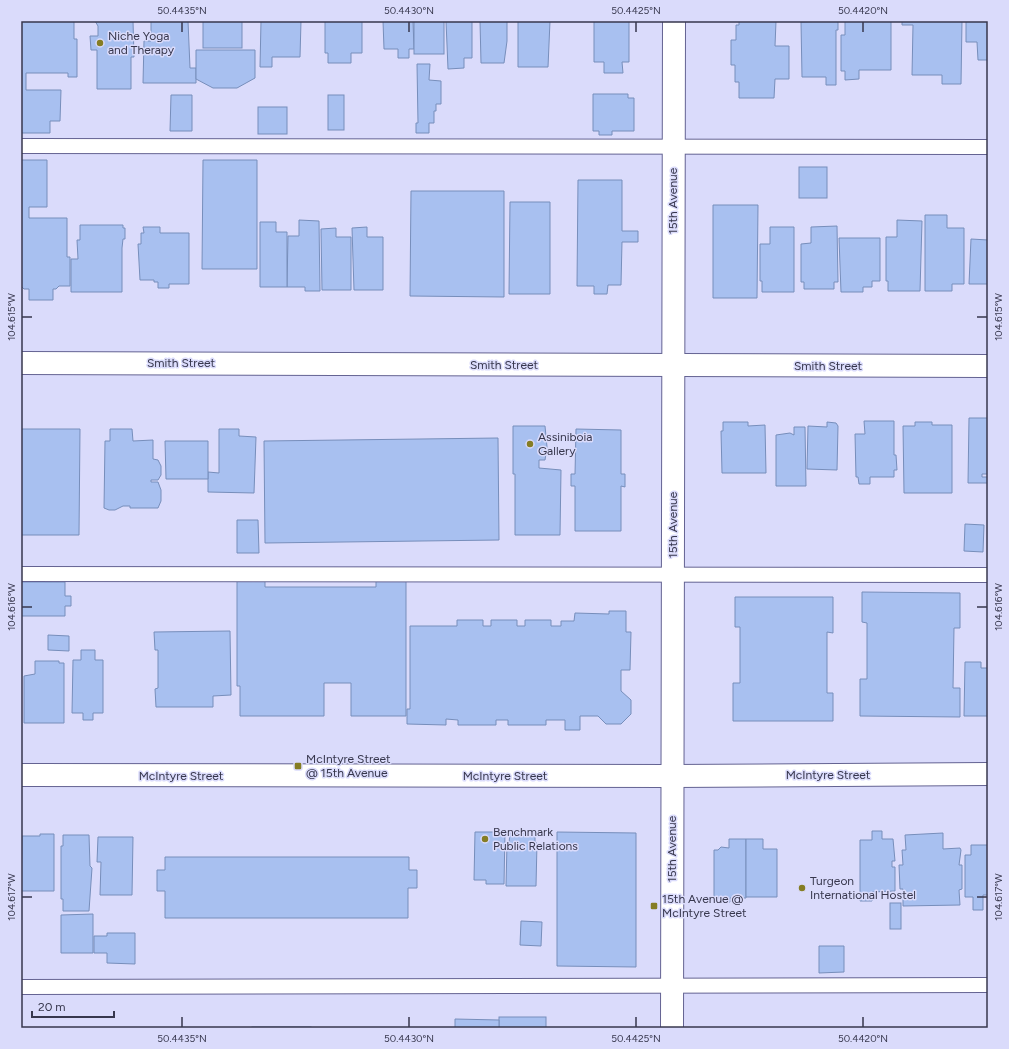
<svg xmlns="http://www.w3.org/2000/svg" width="1009" height="1049" viewBox="0 0 1009 1049" font-family="Figtree,sans-serif">
<style>
.building{fill:#a8c0f0;stroke:#778ebb}
.lines{fill:none;stroke-linecap:round;stroke-linejoin:round}
.lane-casing{stroke:#646392;stroke-width:16}
.street-casing{stroke:#646392;stroke-width:24}
.lane{stroke:#fff;stroke-width:14}
.street{stroke:#fff;stroke-width:22}
.ticks{fill:none;stroke:#37374d;stroke-width:1.5}
.poi-dot{fill:#857d24;stroke:#dadbfb;stroke-width:1.5}
.labels{text-anchor:middle;dominant-baseline:central;stroke-width:3;stroke-linejoin:round;paint-order:stroke}
.poi-label{font-size:12px;fill:#37374d;stroke:#dadbfb;text-anchor:start}
.street-label{font-size:12px;fill:#37374d;stroke:#dadbfb}
.neatline{fill:none;stroke:#37374d;stroke-width:1.5}
.ticks-label{font-size:10px;text-anchor:middle;fill:#37374d}
</style>
<rect width="100%" height="100%" fill="#dadbfb"/>
<g class="building">
<path d="M21,21H74V39H77V77H68V73H26V90H61L60,121H50V133H21Z"/>
<path d="M95,21H133L134,57H131V89H97V50H91L90,36H98V26Z"/>
<path d="M151,21H188L190,68H196V83H143L144,41H151Z"/>
<rect x="203" y="21" width="39" height="27"/>
<path d="M261,21H301L300,57H272V67H260Z"/>
<path d="M325,21H362V53H351V63H328V53H325Z"/>
<path d="M383,21H413L414,49H409V58H398V49H384Z"/>
<rect x="414" y="21" width="30" height="33"/>
<path d="M446,21H472V58H464V68L448,69Z"/>
<path d="M480,21H507V41L504,63H481Z"/>
<path d="M518,21H550L548,67H518Z"/>
<path d="M594,21H629V62H622L623,73H604V62H594Z"/>
<path d="M739,21H776L775,46H789V79H775L774,98H739V82H735V65H731V40H736V25H739Z"/>
<path d="M823,21H838V30H836V85H826V77H802L801,22Z"/>
<path d="M845,21H891V70H859V79L845,80V71H841V35H845Z"/>
<path d="M902,21H962L961,84H942V75H912L913,25H902Z"/>
<path d="M966,21H988V60H978L977,42H966Z"/>
<path d="M196,50H255V78L237,88H213L196,79Z"/>
<path d="M417,64H430L429,80L441,81V104H436V111H434V123H429V133H416V123H418Z"/>
<path d="M593,94H628V98H634V131H612V135H599V131H593Z"/>
<path d="M171,95H192V131H170Z"/>
<rect x="328" y="95" width="16" height="35"/>
<rect x="258" y="107" width="29" height="27"/>
<path d="M21,160H47V207H29V218H67V257H70V286H59L56,289H53V300H29V289H24L21,286Z"/>
<path d="M203,160H257V269H202Z"/>
<rect x="799" y="167" width="28" height="31"/>
<path d="M578,180H622V231H638V242H622L621,285H608L607,294H594V286H577Z"/>
<path d="M411,191H504V297L410,296Z"/>
<path d="M510,202H550V294H509Z"/>
<path d="M713,205H758L757,298H713Z"/>
<path d="M925,215H947V228H964V284H952V291H925Z"/>
<path d="M299,220L319,221L320,291H305V287H287L288,236H299Z"/>
<path d="M897,220L922,221L920,291H888V281H886V237H897Z"/>
<path d="M260,222H276V232H287V287H260Z"/>
<path d="M80,225H123V228H125V239H123L122,248V292H71V259H78L77,240H80Z"/>
<path d="M837,226L838,282H834V289H804V282H801V244L811,243V227Z"/>
<path d="M143,227H160V233H189V284H169V288H158V282H154V280H140L138,244H141V233H144Z"/>
<path d="M367,227V237H383V290H354L352,228Z"/>
<path d="M770,227H794V292H762V281H760V244H770Z"/>
<path d="M336,228V237H351V290H322L321,229Z"/>
<path d="M839,238H880V281H872V287H863V292H841Z"/>
<path d="M971,239L988,240V284H969Z"/>
<path d="M969,418H988V474H982V477H988V483H968Z"/>
<path d="M864,421H894V455H896L897,470H894V477H870V484H859L858,477H856L855,434H865Z"/>
<path d="M723,422H748V426L765,425L766,473H722L721,431H723Z"/>
<path d="M827,422L836,423L838,426L837,470L807,469L808,426L827,427Z"/>
<path d="M915,422H932V425H952V493H904L903,426H915Z"/>
<path d="M513,426H545L547,447L545,460H539V468L561,470L560,535H515V474H513Z"/>
<path d="M794,427H805L806,486H776V435L790,433L794,435Z"/>
<path d="M21,429H80L79,535H21Z"/>
<path d="M110,429H132L133,441L153,440V459L158,460L161,466V475L158,480H151V482H158L161,490V501L158,508H130V506H123L115,510H109L104,508L105,441H110Z"/>
<path d="M219,429H239V436L256,437L254,493L208,492V472L219,473Z"/>
<path d="M576,429L621,430V474H625V487L621,486V531H575V486H571V474H575Z"/>
<path d="M498,438L499,540L265,543L264,441Z"/>
<path d="M165,441H208V479H166Z"/>
<path d="M237,520H258L259,553H237Z"/>
<path d="M965,524L984,525L983,552L964,551Z"/>
<path d="M237,579H265V587H376V579H406V716H351V683H324V716H240V686H237Z"/>
<path d="M21,582H65V596H71V606H65V616H21Z"/>
<path d="M862,592L960,593V628H954L953,688H960V717L860,716V679H867V623L862,622Z"/>
<path d="M735,597H833V633L827,632V693H833V721H733V683H740V627H735Z"/>
<path d="M609,611H626V632H631L630,670H621V691L631,700V714L621,724H606L598,716H580V730H565V720H546V725H508V720H496V725H458V720L446,719V725L407,724V709H410V626H457V620H483V626H491V620H517V626H525V620H551V626H561V621H574L575,613L609,614Z"/>
<path d="M230,631L231,695L213,696V707H156L155,689L158,688V650H155L154,632Z"/>
<path d="M48,635L69,636V651L48,650Z"/>
<path d="M81,650H95V660H103V713H93V720H83V713H72L73,660H81Z"/>
<path d="M35,661H59V663H64V723H24V676L35,674Z"/>
<path d="M965,662H981V668H988V716H964Z"/>
<path d="M872,831H882V839H893L895,861H892V867H895V891L872,892V901H860V840H872Z"/>
<path d="M475,832H505L504,884H486V880H474Z"/>
<path d="M557,832L636,833V967L557,966Z"/>
<path d="M510,833L535,834V843H537L536,886H506L507,843H509Z"/>
<path d="M943,833V849L960,848L961,850L959,865H962V889L959,890L960,905L903,906V889H900L899,865H903L902,850H906L905,835Z"/>
<path d="M40,834H54V891H21L22,836H40Z"/>
<path d="M63,835H89L90,866L92,868L89,911H63V899H61V846H63Z"/>
<path d="M98,837H133L132,895H100L101,862H97Z"/>
<path d="M729,839H746V898H730V902H720V898H714V850H718L721,847L729,848Z"/>
<path d="M746,839H763V849H777V897H746Z"/>
<path d="M971,845H988V895H983V910H973V897H965V855H971Z"/>
<path d="M165,857H409V870H417V888H408V918H165V891H157V870H165Z"/>
<rect x="890" y="903" width="11" height="26"/>
<path d="M93,914V953H61V915Z"/>
<path d="M521,921L542,922L541,946L520,945Z"/>
<path d="M107,933H135V964L107,963V953H94V936H107Z"/>
<path d="M819,946H844V972L819,973Z"/>
<rect x="499" y="1017" width="47" height="11"/>
<path d="M455,1019L499,1020V1028H455Z"/>
<rect x="252" y="1027" width="59" height="1"/>
</g>
<g class="lines">
<g class="lane-casing">
<g id="lane">
<path d="M21,146L988,147"/>
<path d="M21,574L988,575"/>
<path d="M21,987L988,985"/>
</g>
</g>
<g class="street-casing">
<g id="street">
<path d="M21,363L988,366"/>
<path d="M21,775L672,776L988,774"/>
<path d="M672,1028L674,21"/>
</g>
</g>
<use href="#lane" class="lane"/>
<use href="#street" class="street"/>
</g>
<path class="ticks" d="M182,22V32M409,22V32M636,22V32M863,22V32M22,317H32M977,317H987M22,607H32M977,607H987M22,897H32M977,897H987M182,1017V1027M409,1017V1027M636,1017V1027M863,1017V1027"/>
<g class="poi-dot">
<circle cx="100" cy="43" r="4"/>
<circle cx="530" cy="444" r="4"/>
<rect x="294" y="762" width="8" height="8" rx="2"/>
<circle cx="485" cy="839" r="4"/>
<circle cx="802" cy="888" r="4"/>
<rect x="650" y="902" width="8" height="8" rx="2"/>
</g>
<g class="labels">
<g class="poi-label">
<text x="108" y="36">Niche Yoga<tspan x="108" dy="14">and Therapy</tspan></text>
<text x="538" y="437">Assiniboia<tspan x="538" dy="14">Gallery</tspan></text>
<text x="306" y="759">McIntyre Street<tspan x="306" dy="14">@ 15th Avenue</tspan></text>
<text x="493" y="832">Benchmark<tspan x="493" dy="14">Public Relations</tspan></text>
<text x="810" y="881">Turgeon<tspan x="810" dy="14">International Hostel</tspan></text>
<text x="662" y="899">15th Avenue @<tspan x="662" dy="14">McIntyre Street</tspan></text>
</g>
<g class="street-label">
<text transform="translate(673 201) rotate(-90)">15th Avenue</text>
<text x="181" y="363">Smith Street</text>
<text x="504" y="365">Smith Street</text>
<text x="828" y="366">Smith Street</text>
<text transform="translate(673 525) rotate(-90)">15th Avenue</text>
<text x="828" y="775">McIntyre Street</text>
<text x="181" y="776">McIntyre Street</text>
<text x="505" y="776">McIntyre Street</text>
<text transform="translate(672 849) rotate(-90)">15th Avenue</text>
</g>
</g>
<rect width="1009" height="1049" fill="none" stroke="#dadbfb" stroke-width="44"/>
<path d="M32 1011v6h82v-6" fill="none" stroke="#37374d" stroke-width="2"/>
<text x="38" y="1011" font-size="12" fill="#37374d" stroke="#dadbfb" stroke-width="3" paint-order="stroke">20 m</text>
<rect x="22" y="22" width="965" height="1005" class="neatline"/>
<g class="ticks-label">
<text x="182" y="14">50.4435°N</text>
<text x="409" y="14">50.4430°N</text>
<text x="636" y="14">50.4425°N</text>
<text x="863" y="14">50.4420°N</text>
<text transform="translate(998 317) rotate(-90)" y="4">104.615°W</text>
<text transform="translate(11 317) rotate(-90)" y="4">104.615°W</text>
<text transform="translate(998 607) rotate(-90)" y="4">104.616°W</text>
<text transform="translate(11 607) rotate(-90)" y="4">104.616°W</text>
<text transform="translate(998 897) rotate(-90)" y="4">104.617°W</text>
<text transform="translate(11 897) rotate(-90)" y="4">104.617°W</text>
<text x="182" y="1042">50.4435°N</text>
<text x="409" y="1042">50.4430°N</text>
<text x="636" y="1042">50.4425°N</text>
<text x="863" y="1042">50.4420°N</text>
</g>
</svg>
